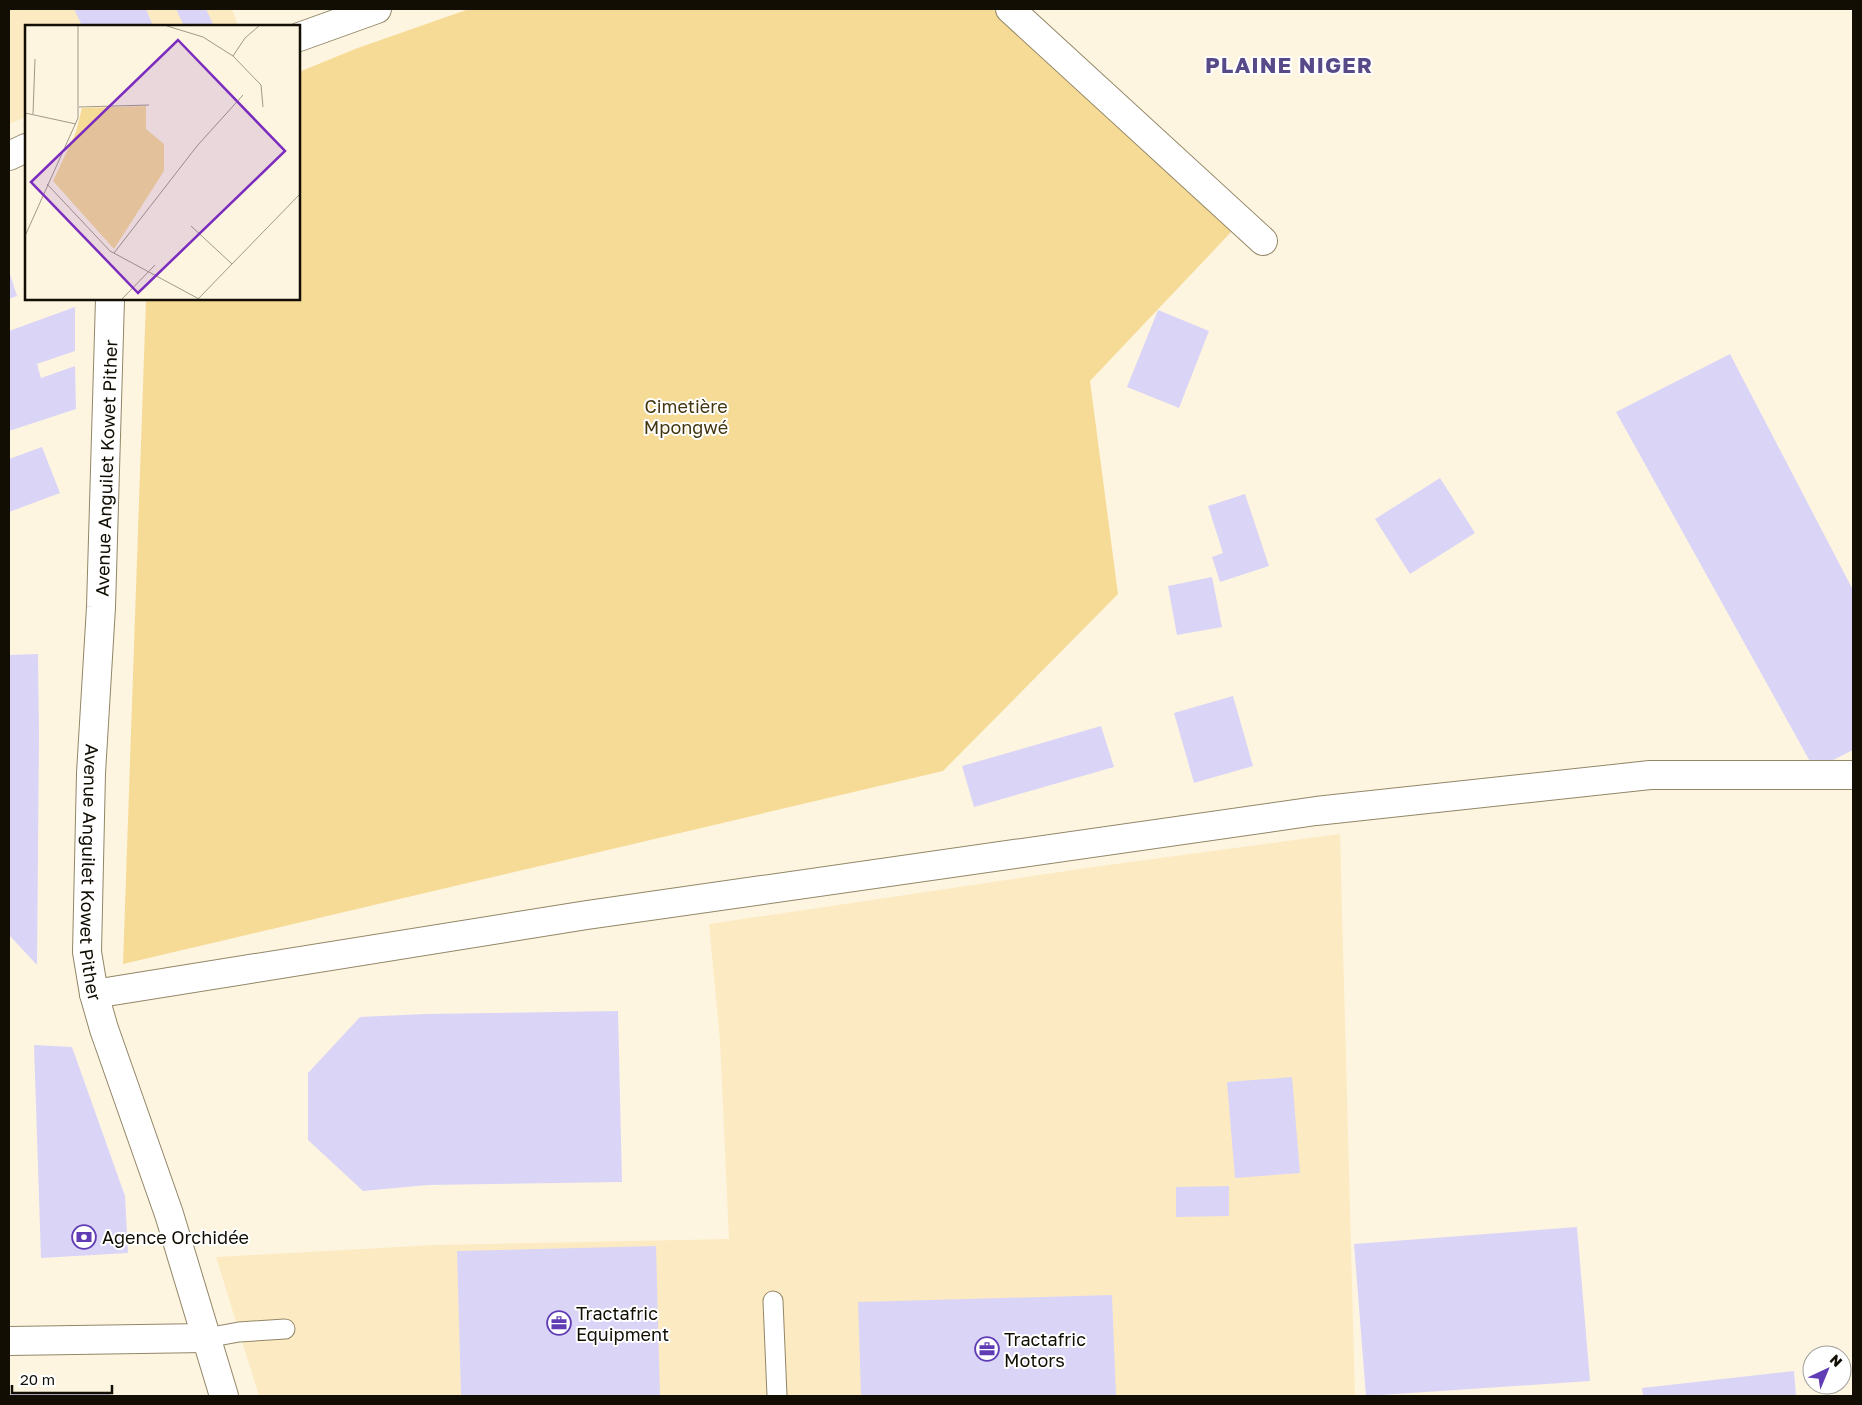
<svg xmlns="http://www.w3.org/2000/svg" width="1862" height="1405" viewBox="0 0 1862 1405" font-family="'Golos Text',sans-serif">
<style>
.built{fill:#fcebc2}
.green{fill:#f6db96}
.building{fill:#dad5f7}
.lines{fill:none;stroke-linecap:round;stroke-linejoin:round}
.lane-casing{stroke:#938667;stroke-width:21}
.street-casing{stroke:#938667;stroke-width:30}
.secondary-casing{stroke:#938667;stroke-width:30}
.lane{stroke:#fff;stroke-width:19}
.street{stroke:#fff;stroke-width:28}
.secondary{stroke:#fff;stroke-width:28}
.labels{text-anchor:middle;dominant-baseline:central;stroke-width:4;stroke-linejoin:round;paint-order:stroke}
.park-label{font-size:18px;fill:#44360f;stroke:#fff}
.street-label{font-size:18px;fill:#120e04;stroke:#fff}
.poi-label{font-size:18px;fill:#120e04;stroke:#fff;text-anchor:start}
.district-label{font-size:22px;font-weight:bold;letter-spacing:1px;fill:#584a89;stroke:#fff}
.inset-road{fill:none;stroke:#a09989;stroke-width:1}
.view{fill:#7b2cbf;fill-opacity:0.15;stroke:#7b2cbf;stroke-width:2.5}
.inset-edge{fill:none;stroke:#120e04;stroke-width:2.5}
</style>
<rect width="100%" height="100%" fill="#fef5e1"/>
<g class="built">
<path d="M9,9H232L238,26H26V117L9,124Z"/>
<path d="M1340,834L1355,1396H259L216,1257L434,1245L729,1239L720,1041L709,924L1093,867Z"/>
</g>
<path class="green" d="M469,9H996L1234,229L1090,381L1118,594L943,771L123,964L146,299H299V72L355,49Z"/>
<g class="building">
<path d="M74,9H146L153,26H82Z"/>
<path d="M176,9H206L214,26H184Z"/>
<path d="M9,271L17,296L9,299Z"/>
<path d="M75,307V351L37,364L41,378L75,366L76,409L9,431V331Z"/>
<path d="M1158,310L1209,331L1179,408L1127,387Z"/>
<path d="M1730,354L1853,590V750L1829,762L1812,765L1616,412Z"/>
<path d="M42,447L60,493L9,512V459Z"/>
<path d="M1440,478L1475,533L1410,574L1375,519Z"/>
<path d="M1245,494L1269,566L1220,582L1212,557L1223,553L1208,506Z"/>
<path d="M1212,577L1222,627L1177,635L1168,586Z"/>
<path d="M38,654L39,735L37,965L9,935V655Z"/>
<path d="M1233,696L1253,766L1194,783L1174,713Z"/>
<path d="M1101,726L1114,767L974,807L962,766Z"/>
<path d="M618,1011L622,1182L428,1185L363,1191L308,1140V1073L360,1017L424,1014Z"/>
<path d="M34,1045L72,1047L125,1196L128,1253L41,1258Z"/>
<path d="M1292,1077L1300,1173L1235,1178L1227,1082Z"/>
<path d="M1229,1186V1216L1176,1217V1187Z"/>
<path d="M1577,1227L1590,1381L1366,1396L1354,1244Z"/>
<path d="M656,1246L660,1396H461L457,1251Z"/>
<path d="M1112,1295L1116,1396H861L858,1302Z"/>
<path d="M1794,1371L1796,1396H1643L1642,1388Z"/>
<rect x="9" y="1394" width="101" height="2"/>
</g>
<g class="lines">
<g class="lane-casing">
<g id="lane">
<path d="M773,1301L777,1396"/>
<path d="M206,1338L239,1332L285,1329"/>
</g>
</g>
<g class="street-casing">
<g id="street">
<path d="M1010,9L1263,241"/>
<path d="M94,994L587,915L1316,811L1650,775H1853"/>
</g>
</g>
<g class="secondary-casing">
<g id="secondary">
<path d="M299,37L377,9"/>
<path d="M9,156L26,148"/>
<path id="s1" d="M110,299L101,607L91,773L87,952L94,994L104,1029L169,1214L224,1396"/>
<path d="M9,1341L206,1338"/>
</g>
</g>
<use href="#lane" class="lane"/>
<use href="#street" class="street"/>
<use href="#secondary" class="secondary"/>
</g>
<defs>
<g id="bank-ring" transform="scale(1.25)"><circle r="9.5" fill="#fff" stroke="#613db5" stroke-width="1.5"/><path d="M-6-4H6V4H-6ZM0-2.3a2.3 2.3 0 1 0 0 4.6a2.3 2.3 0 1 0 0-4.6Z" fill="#613db5"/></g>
<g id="office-ring" transform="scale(1.25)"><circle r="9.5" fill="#fff" stroke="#613db5" stroke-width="1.5"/><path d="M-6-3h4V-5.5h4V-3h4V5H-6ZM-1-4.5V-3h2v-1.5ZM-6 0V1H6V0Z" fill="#613db5"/></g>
</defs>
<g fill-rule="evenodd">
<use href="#bank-ring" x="84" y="1237"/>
<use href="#office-ring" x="559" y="1323"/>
<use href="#office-ring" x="987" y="1349"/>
</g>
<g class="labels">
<g class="park-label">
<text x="686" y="406">Cimetière<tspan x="686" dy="21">Mpongwé</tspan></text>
</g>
<g class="street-label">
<text transform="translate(106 468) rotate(-88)">Avenue Anguilet Kowet Pither</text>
<text stroke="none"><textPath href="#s1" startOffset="574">Avenue Anguilet Kowet Pither</textPath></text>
</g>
<g class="poi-label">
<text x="102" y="1237">Agence Orchidée</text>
<text x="576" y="1313">Tractafric<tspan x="576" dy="21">Equipment</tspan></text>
<text x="1004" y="1339">Tractafric<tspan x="1004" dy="21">Motors</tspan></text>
</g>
<g class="district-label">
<text x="1289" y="64">PLAINE NIGER</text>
</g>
</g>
<g transform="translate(25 25)">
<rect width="275" height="275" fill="#fef5e1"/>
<path d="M121,81V104L139,119V146L89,224L28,156L51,107L57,83Z" fill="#f6db96"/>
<path class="inset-road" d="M142,1L178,12L208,31M234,1L220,13L208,31L236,60L238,82M54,82L124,80M0,88L51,99M8,89L10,34M22,159L85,226L174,274M166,201L207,239M0,211L53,93V1M89,228L172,121L218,70M97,274L130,240M173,274L275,169"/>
<path class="view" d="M153,15L260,126L113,268L6,157Z"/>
<rect width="275" height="275" class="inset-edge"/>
</g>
<rect width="1862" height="1405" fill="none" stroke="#120e04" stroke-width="20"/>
<g transform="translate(1827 1370) rotate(44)"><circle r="24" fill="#ffffff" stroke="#a09f9b"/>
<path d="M0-4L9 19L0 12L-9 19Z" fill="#613db5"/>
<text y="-8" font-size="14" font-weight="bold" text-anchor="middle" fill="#120e04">N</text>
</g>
<path d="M12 1385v8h100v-8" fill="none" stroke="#120e04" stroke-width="2.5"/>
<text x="20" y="1385" font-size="15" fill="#120e04" stroke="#ffffff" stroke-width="4" paint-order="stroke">20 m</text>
</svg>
